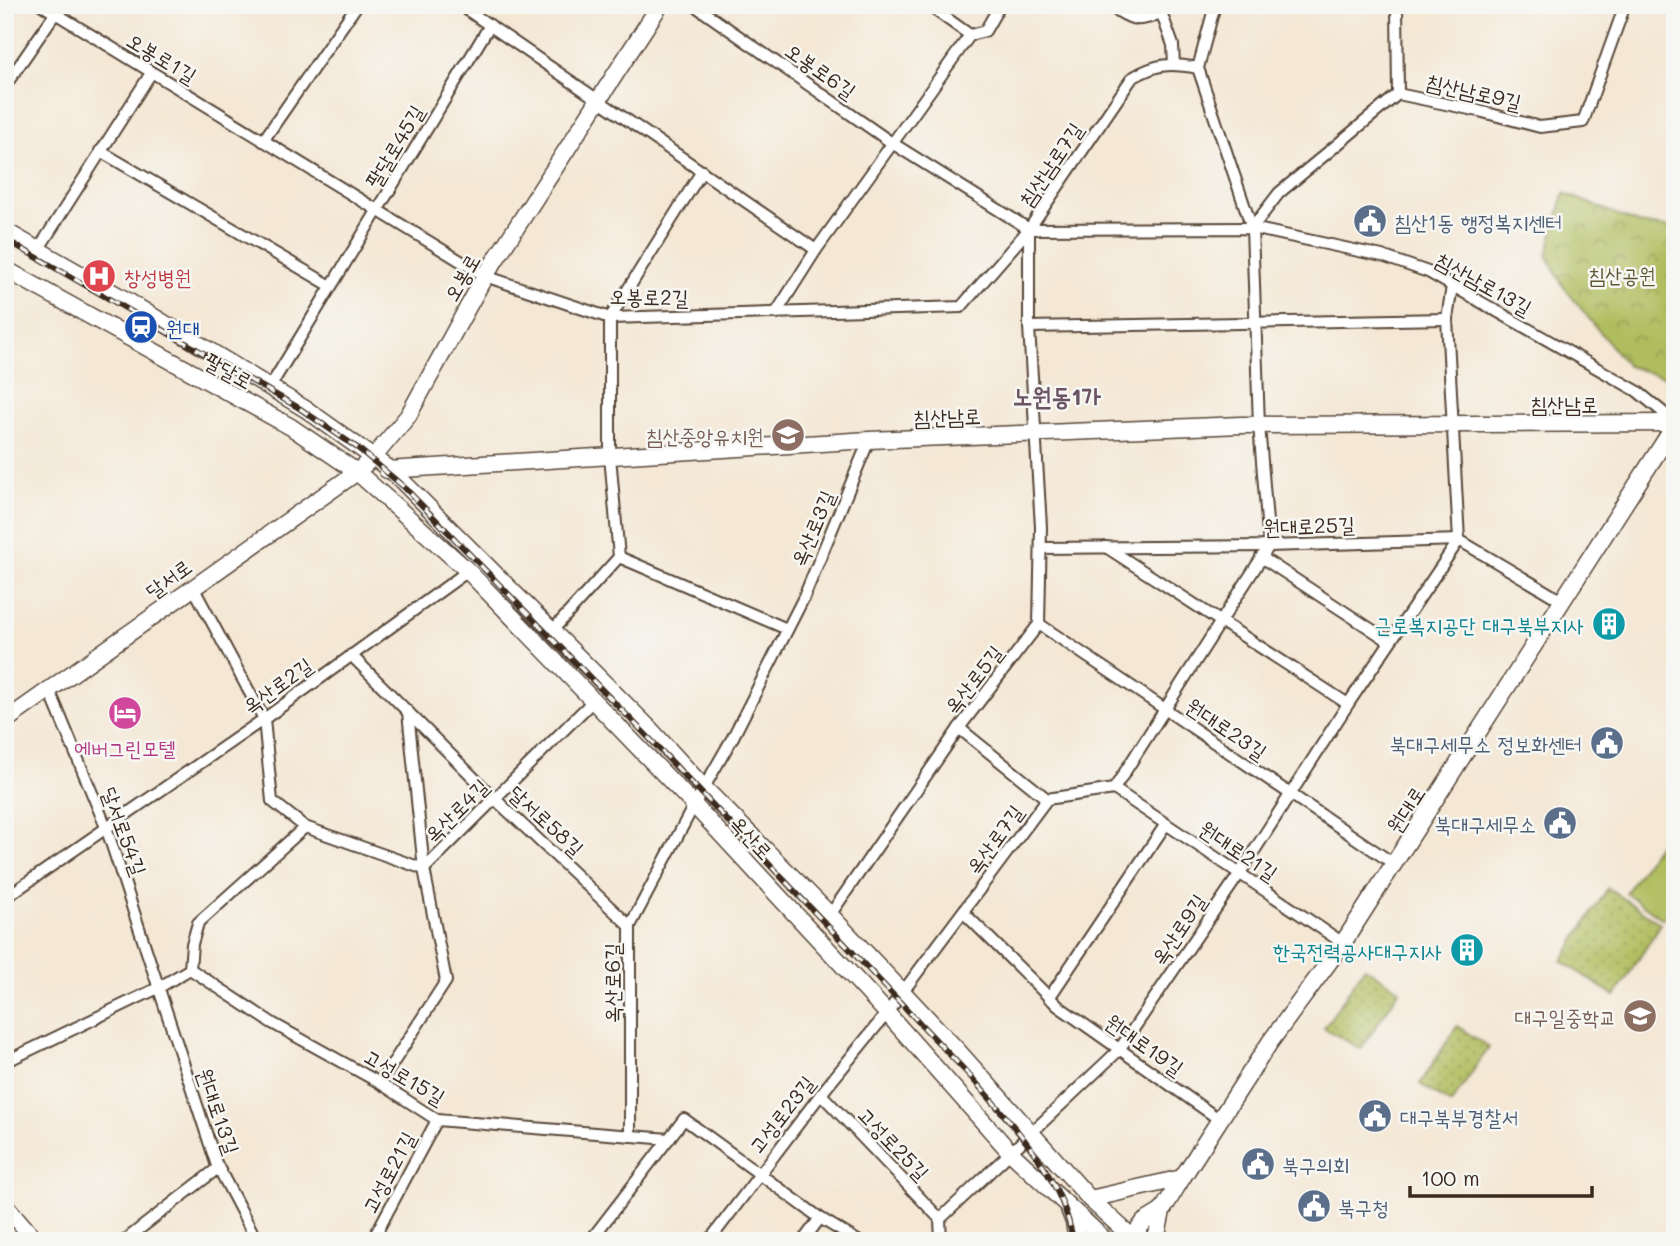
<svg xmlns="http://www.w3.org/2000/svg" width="1680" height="1246" viewBox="0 0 1680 1246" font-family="Mali,'Poor Story',sans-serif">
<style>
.park{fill:url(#park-crowns);stroke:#76743e;stroke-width:2}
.garden{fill:url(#garden-dots);stroke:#76743e;stroke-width:2}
.pitch{fill:#b0bd5f;stroke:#76743e;stroke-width:2}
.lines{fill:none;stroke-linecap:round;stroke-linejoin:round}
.street-casing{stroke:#574639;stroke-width:14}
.secondary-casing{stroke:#574639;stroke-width:19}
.street{stroke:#fff;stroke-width:10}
.secondary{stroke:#fff;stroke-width:16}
.rail-casing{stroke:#3b2a1e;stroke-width:6}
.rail{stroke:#f6f6f2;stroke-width:3.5;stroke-dasharray:10;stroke-linecap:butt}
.labels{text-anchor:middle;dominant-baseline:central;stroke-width:5;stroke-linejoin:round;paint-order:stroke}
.street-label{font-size:21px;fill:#3b2a1e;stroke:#f6f6f2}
.service-label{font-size:21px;fill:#4e5e75;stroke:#f6f6f2;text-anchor:start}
.park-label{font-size:21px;fill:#5e5632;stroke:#f6f6f2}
.health-label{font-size:21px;fill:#be3a42;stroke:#f6f6f2;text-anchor:start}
.transit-label{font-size:21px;fill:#164399;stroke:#f6f6f2;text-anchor:start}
.education-label{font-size:21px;fill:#785e54;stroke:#f6f6f2;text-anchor:end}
.culture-label{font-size:21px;fill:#0d838f;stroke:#f6f6f2;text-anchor:end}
.hotel-label{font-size:21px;fill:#b23c85;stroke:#f6f6f2}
.quarter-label{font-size:24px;font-weight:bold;fill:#6a5464;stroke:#f6f6f2}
</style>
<defs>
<pattern id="park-crowns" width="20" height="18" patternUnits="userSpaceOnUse" patternTransform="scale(1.75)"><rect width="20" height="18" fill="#b0bd5f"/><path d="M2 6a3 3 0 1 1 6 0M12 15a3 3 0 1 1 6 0" fill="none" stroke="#909a4e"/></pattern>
<pattern id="garden-dots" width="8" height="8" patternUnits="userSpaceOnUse" patternTransform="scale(1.75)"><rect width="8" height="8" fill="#b0bd5f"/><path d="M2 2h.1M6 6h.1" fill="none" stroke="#909a4e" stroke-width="1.8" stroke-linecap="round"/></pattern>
</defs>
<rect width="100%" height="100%" fill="#f6f6f2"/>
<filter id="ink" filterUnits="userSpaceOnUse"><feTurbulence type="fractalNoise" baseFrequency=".0143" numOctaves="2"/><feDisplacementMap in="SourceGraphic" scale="14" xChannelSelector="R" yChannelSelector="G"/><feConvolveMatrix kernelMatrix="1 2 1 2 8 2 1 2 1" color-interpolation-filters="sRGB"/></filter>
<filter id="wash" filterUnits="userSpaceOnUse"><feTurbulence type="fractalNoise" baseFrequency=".00686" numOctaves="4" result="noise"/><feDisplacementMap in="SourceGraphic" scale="28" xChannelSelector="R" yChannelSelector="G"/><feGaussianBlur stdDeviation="1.57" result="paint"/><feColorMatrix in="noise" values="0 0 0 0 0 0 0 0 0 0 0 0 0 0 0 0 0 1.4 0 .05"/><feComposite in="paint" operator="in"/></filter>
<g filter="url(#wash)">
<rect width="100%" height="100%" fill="#f4e7d4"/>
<path class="park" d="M1564,193L1638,223L1675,228V380L1627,366L1563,286L1547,255Z"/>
<g class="garden">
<path d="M1608,888L1661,924L1615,996L1562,961Z"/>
<path d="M1365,967L1400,990L1361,1049L1324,1028Z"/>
<path d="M1457,1026L1489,1047L1451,1104L1420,1084Z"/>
</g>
<path class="pitch" d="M1660,842L1675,852V901L1663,919L1626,893Z"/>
</g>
<g filter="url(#ink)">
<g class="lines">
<g class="street-casing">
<g id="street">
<path d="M42,5L485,276L610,318L961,307L1029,229L1132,78C1157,63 1170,63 1198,68"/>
<path d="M460,5L816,250"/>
<path d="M694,5L892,143L1029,229"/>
<path d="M928,5L970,35"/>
<path d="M1109,5C1129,19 1139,25 1161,12"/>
<path d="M1161,5V12L1173,45L1174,64"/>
<path d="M1215,5L1198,68L1252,228"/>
<path d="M1397,5L1398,94"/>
<path d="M5,86L61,5"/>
<path d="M263,141L357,5"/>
<path d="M100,151L331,286"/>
<path d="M1029,229L1252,228L1382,256L1428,272L1637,391L1675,422"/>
<path d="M38,250L151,73"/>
<path d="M776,313L816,250L970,35L985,31L1000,5"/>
<path d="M1029,327L1447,319"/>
<path d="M270,387L490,25"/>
<path d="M1106,547L1348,704"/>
<path d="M1041,548L1269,546L1459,540L1562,601"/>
<path d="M619,557L610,456V318L702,171"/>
<path d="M619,557L787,629"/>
<path d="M1261,557L1389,641"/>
<path d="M193,587L264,719L272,801L305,827L424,869"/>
<path d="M1039,624L1394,864"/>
<path d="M552,631L619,557"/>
<path d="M351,655L495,799L630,926"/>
<path d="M49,689L106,827L216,1163L257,1241"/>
<path d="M959,728L1047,799"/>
<path d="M1114,789L1343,943"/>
<path d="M424,869L593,701"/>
<path d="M5,898L264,719L468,571"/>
<path d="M963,912L1058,1006L1220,1120"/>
<path d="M830,915L959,728L1039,624L1041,527L1029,327V229"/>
<path d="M190,969L272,1023L380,1083L437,1120L669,1139"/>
<path d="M190,969L192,944L198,923L305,827"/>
<path d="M1049,998L1166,824"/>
<path d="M5,1062L158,988L190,969"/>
<path d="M380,1083L446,981L424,869L408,712"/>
<path d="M821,1094L940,1219L941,1241"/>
<path d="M630,1136V926L694,805L733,737L804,597L869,440"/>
<path d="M940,1219L1119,1050L1240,873L1348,704L1459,540L1447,319L1452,286"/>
<path d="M124,1241L218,1168"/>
<path d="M372,1241L437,1120"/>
<path d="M590,1241L684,1119L820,1218L858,1241"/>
<path d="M709,1241L821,1094L887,1013L1047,799L1114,789L1269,546L1259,425L1252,228L1279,193L1398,94L1479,111L1540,127L1583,122L1625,5"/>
<path d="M803,1241L820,1218"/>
</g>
</g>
<g class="secondary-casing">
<g id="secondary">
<path d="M5,231L131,303L307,410L391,470L648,727L704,788L830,915L958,1051L1090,1199L1136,1241"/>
<path d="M5,269L291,427L357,472L468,571L694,805L887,1013L1010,1152L1106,1241"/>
<path d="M387,470L869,440L1241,425L1675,423"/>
<path d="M5,721L357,472L377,453L408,416L485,276L660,5"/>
<path d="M1090,1199L1182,1178"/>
<path d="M5,1205L36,1241"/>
<path d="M1069,1209L1074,1222L1077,1241"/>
<path d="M1130,1241L1144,1222L1162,1211"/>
<path d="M1153,1241L1157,1235L1162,1211L1182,1178L1270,1042L1343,943L1675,425"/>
</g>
</g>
<use href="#street" class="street"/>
<use href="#secondary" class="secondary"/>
<g class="rail-casing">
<path id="rail" d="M5,239L299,408L359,449L404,487L653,742L971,1077C1013,1125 1063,1176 1073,1241"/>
</g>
<use href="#rail" class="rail"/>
</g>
</g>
<defs>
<g id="civic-disc" transform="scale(1.75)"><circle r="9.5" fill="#5c6f8a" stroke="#f6f6f2"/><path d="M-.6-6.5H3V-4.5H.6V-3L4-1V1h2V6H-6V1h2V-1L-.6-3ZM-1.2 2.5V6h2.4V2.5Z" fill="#fff"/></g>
<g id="hospital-disc" transform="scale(1.75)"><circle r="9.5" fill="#e0444e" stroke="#f6f6f2"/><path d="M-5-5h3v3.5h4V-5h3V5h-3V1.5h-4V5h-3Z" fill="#fff"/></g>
<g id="station-disc" transform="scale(1.75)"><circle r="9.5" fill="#1a4fb4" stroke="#f6f6f2"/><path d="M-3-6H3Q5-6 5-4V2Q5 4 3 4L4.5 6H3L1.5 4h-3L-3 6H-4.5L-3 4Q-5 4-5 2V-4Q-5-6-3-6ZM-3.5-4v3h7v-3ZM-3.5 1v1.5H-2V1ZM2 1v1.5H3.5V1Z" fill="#fff"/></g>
<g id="school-disc" transform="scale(1.75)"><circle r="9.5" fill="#8d6e63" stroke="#f6f6f2"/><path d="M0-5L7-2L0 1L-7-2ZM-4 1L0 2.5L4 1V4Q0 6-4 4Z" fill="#fff"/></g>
<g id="building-disc" transform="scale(1.75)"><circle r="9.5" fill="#0f9aa8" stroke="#f6f6f2"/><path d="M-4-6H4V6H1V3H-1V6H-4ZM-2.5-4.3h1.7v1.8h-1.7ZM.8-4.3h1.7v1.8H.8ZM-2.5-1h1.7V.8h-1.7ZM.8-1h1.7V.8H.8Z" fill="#fff"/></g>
<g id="hotel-disc" transform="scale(1.75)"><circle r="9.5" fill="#d1479c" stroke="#f6f6f2"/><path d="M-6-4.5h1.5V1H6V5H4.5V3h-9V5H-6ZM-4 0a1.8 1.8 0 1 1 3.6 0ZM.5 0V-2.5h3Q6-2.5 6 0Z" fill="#fff"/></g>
</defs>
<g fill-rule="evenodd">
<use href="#civic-disc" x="1370" y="221"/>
<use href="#hospital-disc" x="99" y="276"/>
<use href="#station-disc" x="141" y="327"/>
<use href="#school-disc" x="788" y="435"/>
<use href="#building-disc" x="1609" y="624"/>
<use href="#hotel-disc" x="125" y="713"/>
<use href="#civic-disc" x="1607" y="743"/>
<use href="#civic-disc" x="1560" y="823"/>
<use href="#building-disc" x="1467" y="950"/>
<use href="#school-disc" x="1640" y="1016"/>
<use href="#civic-disc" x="1375" y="1116"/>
<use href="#civic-disc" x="1258" y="1164"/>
<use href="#civic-disc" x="1314" y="1206"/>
</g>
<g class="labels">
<g class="street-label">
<text transform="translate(162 57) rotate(31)">오봉로1길</text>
<text transform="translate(821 70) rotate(35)">오봉로6길</text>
<text transform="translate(1474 91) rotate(13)">침산남로9길</text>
<text transform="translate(394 146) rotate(-59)">팔달로45길</text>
<text transform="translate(1050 164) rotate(-56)">침산남로7길</text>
<text transform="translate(461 277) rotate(-60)">오봉로</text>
<text transform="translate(1484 283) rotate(29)">침산남로13길</text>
<text transform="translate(649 296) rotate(1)">오봉로2길</text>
<text transform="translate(229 370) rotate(29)">팔달로</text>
<text x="1564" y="403">침산남로</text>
<text transform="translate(947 416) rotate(-2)">침산남로</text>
<text transform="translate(1309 525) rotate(-2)">원대로25길</text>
<text transform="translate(812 528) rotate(-67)">옥산로3길</text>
<text transform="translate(168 578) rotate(-36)">달서로</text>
<text transform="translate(973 679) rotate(-52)">옥산로5길</text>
<text transform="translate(277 685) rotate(-36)">옥산로2길</text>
<text transform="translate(1227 728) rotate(34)">원대로23길</text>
<text transform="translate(1405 809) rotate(-57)">원대로</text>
<text transform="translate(456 810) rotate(-45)">옥산로4길</text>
<text transform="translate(547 820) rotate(43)">달서로58길</text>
<text transform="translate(125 831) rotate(70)">달서로54길</text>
<text transform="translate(752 837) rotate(47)">옥산로</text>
<text transform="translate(994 839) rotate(-54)">옥산로7길</text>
<text transform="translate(1239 850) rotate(34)">원대로21길</text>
<text transform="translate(1178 929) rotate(-56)">옥산로9길</text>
<text transform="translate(611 983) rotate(-90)">옥산로6길</text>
<text transform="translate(1145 1044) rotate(35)">원대로19길</text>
<text transform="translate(405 1076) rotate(30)">고성로15길</text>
<text transform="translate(219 1111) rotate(71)">원대로13길</text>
<text transform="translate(781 1114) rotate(-52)">고성로23길</text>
<text transform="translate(894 1143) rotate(46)">고성로25길</text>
<text transform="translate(388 1172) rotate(-62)">고성로21길</text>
</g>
<g class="service-label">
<text x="1394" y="221">침산1동 행정복지센터</text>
<text x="1582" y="743" text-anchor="end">북대구세무소 정보화센터</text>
<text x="1536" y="823" text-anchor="end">북대구세무소</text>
<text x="1400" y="1116">대구북부경찰서</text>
<text x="1282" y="1164">북구의회</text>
<text x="1338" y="1206">북구청</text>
</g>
<g class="park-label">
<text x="1622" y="274">침산공원</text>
</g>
<g class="health-label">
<text x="124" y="276">창성병원</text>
</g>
<g class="transit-label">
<text x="166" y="327">원대</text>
</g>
<g class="education-label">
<text x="764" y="435">침산중앙유치원</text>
<text x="1616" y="1016">대구일중학교</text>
</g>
<g class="culture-label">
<text x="1584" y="624">근로복지공단 대구북부지사</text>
<text x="1442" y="950">한국전력공사대구지사</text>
</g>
<g class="hotel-label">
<text x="125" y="747">에버그린모텔</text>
</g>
<g class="quarter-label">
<text x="1057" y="395">노원동1가</text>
</g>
</g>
<rect width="1680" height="1246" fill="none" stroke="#f6f6f2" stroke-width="28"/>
<path d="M1410 1186v10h182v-10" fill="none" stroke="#3b2a1e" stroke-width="3.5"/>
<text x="1421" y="1186" font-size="21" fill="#3b2a1e" stroke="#f6f6f2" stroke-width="5" paint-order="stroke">100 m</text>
</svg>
